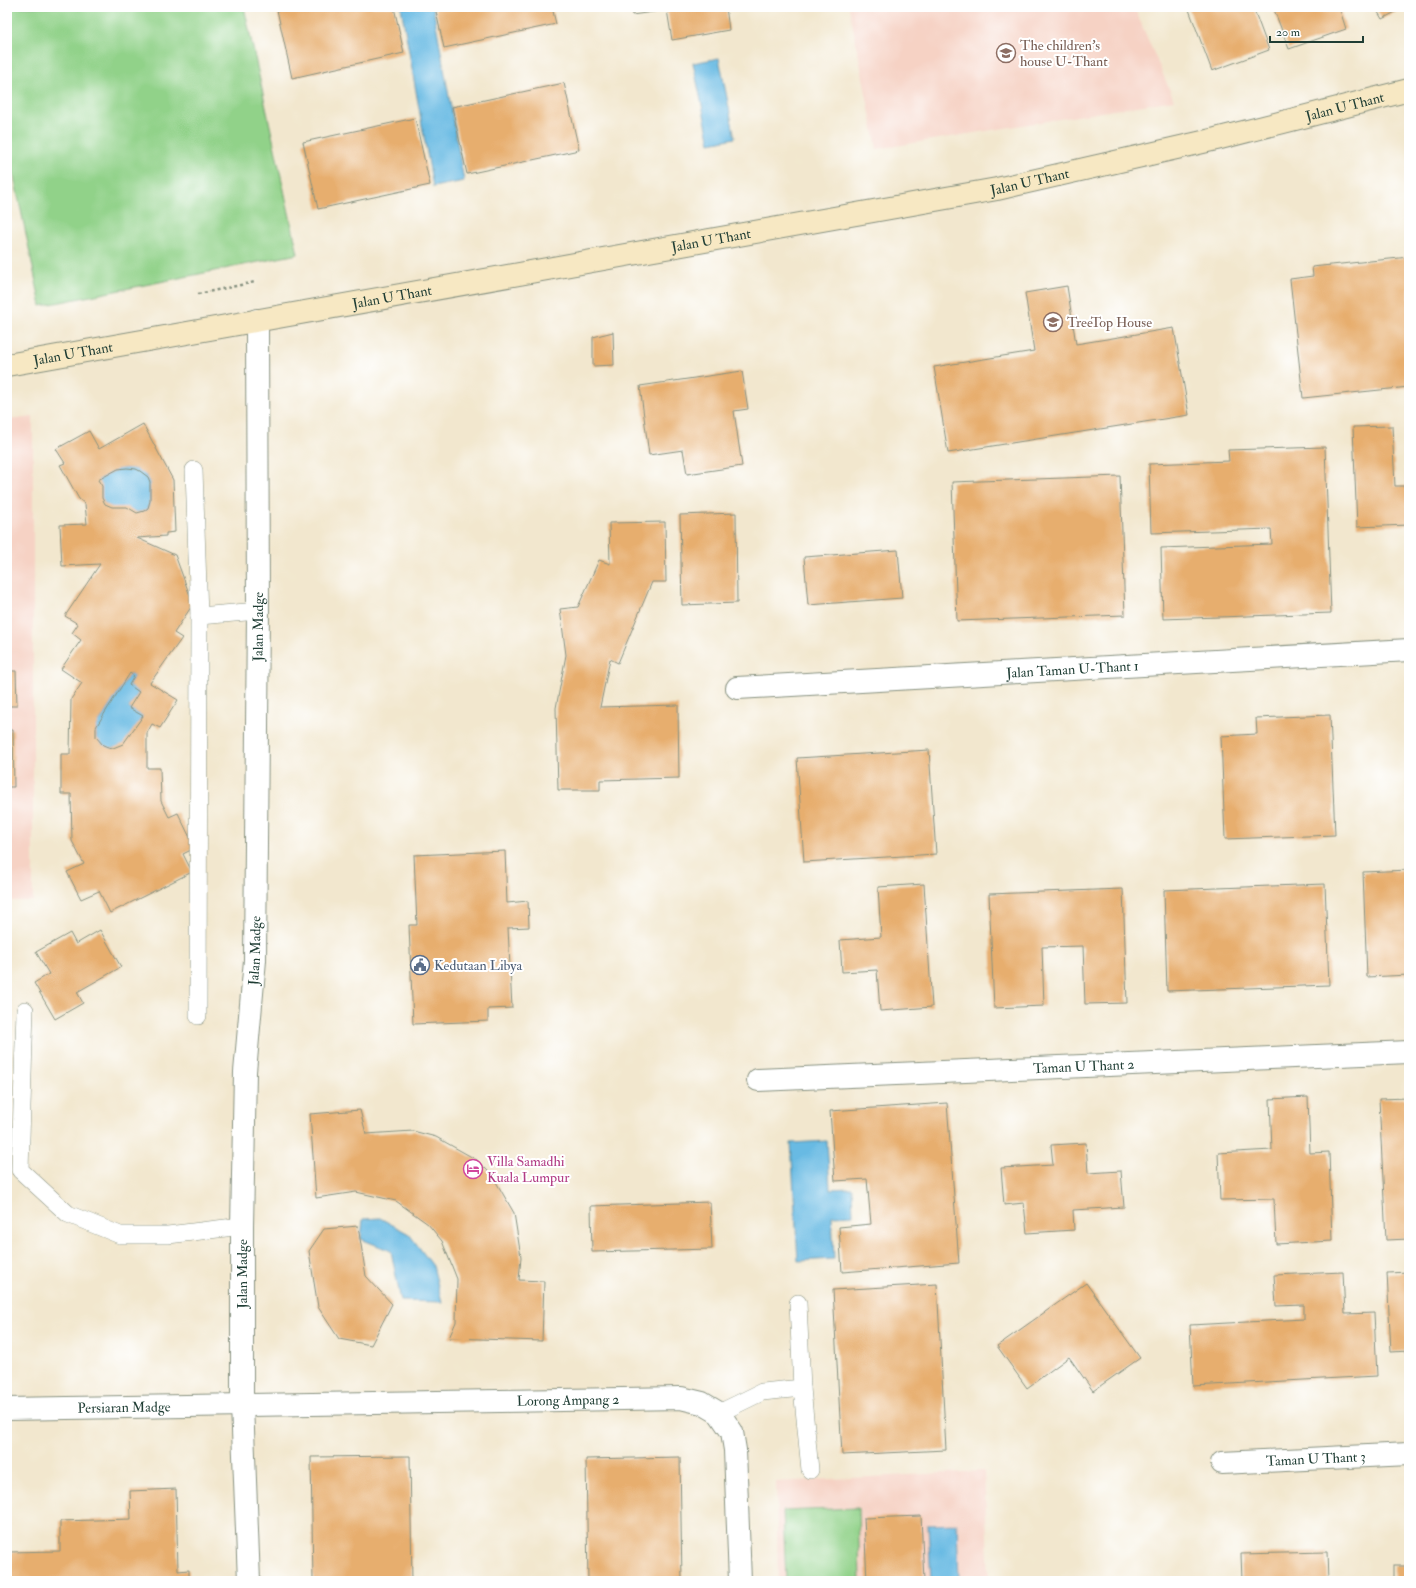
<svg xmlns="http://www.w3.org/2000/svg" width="1416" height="1588" viewBox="0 0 1416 1588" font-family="'IM FELL Double Pica',serif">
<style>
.built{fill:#f6d2c4}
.green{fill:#91d289;stroke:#58885e}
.water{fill:#68bae3;stroke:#447c8c}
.building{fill:#e7ae6e;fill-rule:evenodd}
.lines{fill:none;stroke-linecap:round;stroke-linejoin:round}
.lane-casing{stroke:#889281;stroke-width:18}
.street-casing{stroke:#889281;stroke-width:24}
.secondary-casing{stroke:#889281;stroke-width:24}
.path{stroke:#889281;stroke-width:2.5;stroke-dasharray:3 3;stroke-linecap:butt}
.lane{stroke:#fff;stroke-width:17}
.street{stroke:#fff;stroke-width:22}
.secondary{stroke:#f7e8c3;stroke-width:22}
.labels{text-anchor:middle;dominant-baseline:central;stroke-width:4;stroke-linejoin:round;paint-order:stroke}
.education-label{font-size:14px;fill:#785e54;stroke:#fff;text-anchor:start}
.street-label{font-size:14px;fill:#1f3d34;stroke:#fff}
.service-label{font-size:14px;fill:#4e5e75;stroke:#fff;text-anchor:start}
.hotel-label{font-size:14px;fill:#b23c85;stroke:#fff;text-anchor:start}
</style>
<rect width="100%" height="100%" fill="#fff"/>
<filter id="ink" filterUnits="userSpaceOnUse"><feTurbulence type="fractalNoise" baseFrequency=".025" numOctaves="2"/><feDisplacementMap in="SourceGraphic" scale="8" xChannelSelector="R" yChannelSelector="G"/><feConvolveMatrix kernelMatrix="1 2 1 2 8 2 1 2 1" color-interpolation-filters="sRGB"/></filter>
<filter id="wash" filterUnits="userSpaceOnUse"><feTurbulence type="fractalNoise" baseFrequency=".012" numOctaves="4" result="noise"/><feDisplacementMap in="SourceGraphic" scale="16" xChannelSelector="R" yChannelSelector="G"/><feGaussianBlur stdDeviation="0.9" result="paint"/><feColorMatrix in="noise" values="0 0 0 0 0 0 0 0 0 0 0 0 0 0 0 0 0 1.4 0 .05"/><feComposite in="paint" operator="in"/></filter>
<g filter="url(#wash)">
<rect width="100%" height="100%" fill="#f2e7ce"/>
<g class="built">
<path d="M849,7H1134L1174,100L877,149Z"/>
<path d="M33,417V901H7V420Z"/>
<path d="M984,1471L989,1581H778L776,1482Z"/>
</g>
<g class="green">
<path d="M7,7H244L298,254L41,306L7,143Z"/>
<path d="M858,1508L860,1581H786L783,1511Z"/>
</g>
<g class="water">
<path d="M401,7H433L464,181L433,187Z"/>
<path d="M719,58L735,138L710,143L693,63Z"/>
<path d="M127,468C147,469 150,477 150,496C150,501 150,506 146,510C140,515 110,509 105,504C100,498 100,488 98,480L118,469Z"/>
<path d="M130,673L134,676L129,685L139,692L129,708L143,716C135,728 123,756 104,746C97,742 95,734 96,727Z"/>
<path d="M827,1141L830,1189L852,1188L853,1215L832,1216L834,1259L798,1261L791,1143Z"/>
<path d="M380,1218L409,1234L433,1266L442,1302L401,1301L391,1251L361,1239L363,1219Z"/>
<path d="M957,1524L959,1581H931L928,1525Z"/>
</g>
<g id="blocks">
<g class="building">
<path d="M293,7H394L404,53L292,78L277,10Z"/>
<path d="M435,7H552L556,24L444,48Z"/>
<path d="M630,7H726L729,30L672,40L667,10L632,15Z"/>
<path d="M1188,7H1253L1269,50L1212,71Z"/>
<path d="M1273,7H1339L1346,29L1289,49Z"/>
<path d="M1375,7H1405L1382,19Z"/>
<path d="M564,83L579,150L467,174L452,107Z"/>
<path d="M415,118L430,185L318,209L303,142Z"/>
<path d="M1409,257V387L1303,398L1290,279L1313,276L1312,267Z"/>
<path d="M1067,286L1076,344L1174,328L1189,415L948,453L934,367L1034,351L1025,293Z"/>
<path d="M613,332L614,365L593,366V337Z"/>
<path d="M742,371L748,409L734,411L742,466L687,474L683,450L649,455L640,386Z"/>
<path d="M143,424L173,480L175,532L166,533V536L137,538L175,555L193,604L174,633L182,638L150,683L178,700L160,728L152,724L147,733V768H160L161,801L169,817L178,813L195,848L183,854L192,872L110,913L99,891L81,899L67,872L84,864L72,841L71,794H61V754H70L71,699L82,683L61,669L81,640L72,633L78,624L65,616L100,564L62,566L60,525L87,524L85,504L79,499L60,465L65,463L56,449L89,431L99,449ZM127,468L136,469L140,471L148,477L150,482V501L148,508L144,511L137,513L127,507H112L105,504L102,498V486L98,480L118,469ZM130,673L134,676L129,685L139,692L129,708L143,716L123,744L113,748L108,747L103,745L96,737V727Z"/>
<path d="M1392,426L1395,486H1409V525L1357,527L1353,427Z"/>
<path d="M1325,447L1331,613L1163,619L1161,548L1272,544L1271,529L1151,533L1149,464L1229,461L1228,450Z"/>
<path d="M1120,476L1125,615L957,621L952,482Z"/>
<path d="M736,513L737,603L682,605L680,515Z"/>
<path d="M665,522L666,582H652L618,663L610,659L600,707L678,705L679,778L600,780V790H558L556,708L566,655L560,609L578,607L599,560L610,564L609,523Z"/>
<path d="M898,550L902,598L808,605L804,557Z"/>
<path d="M7,671H16L17,706H7Z"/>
<path d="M1330,715L1335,835L1225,839L1221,736L1257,734L1256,718Z"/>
<path d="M7,730H13L14,787H7Z"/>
<path d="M929,750L936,854L804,862L797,758Z"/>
<path d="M505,851L507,903L528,901L529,927L508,928L512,1008L488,1009V1021L413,1024L409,925H417L414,855Z"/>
<path d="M1409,870V975L1367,977L1363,872Z"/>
<path d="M924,884L932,1007L880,1011L877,970L842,972L840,940L881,937L878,887Z"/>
<path d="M1325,884L1329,985L1167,991L1164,890Z"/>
<path d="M1123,889L1127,1003L1085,1004L1083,946L1042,947L1044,1006L994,1008L989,894Z"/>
<path d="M100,930L121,967L77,992L83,1003L55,1019L34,983L49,974L36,952L70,933L76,944Z"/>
<path d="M1308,1097L1310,1153L1329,1152L1332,1241L1276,1244L1274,1199L1220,1200L1218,1153L1272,1150L1270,1099Z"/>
<path d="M1409,1098V1239L1386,1240L1379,1099Z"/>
<path d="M947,1103L959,1263L842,1272L839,1227L871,1224L867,1179L835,1181L830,1111Z"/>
<path d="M360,1110L366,1134L413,1131L436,1137L477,1160L492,1175L514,1213L521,1257L519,1280L544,1281L542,1341L449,1338L456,1322L457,1279L442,1241L428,1224L396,1201L356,1192L316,1198L310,1114Z"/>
<path d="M1086,1143L1088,1173L1121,1171L1124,1207L1073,1210L1074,1230L1027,1233L1024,1203L1004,1205L1001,1168L1053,1165L1051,1145Z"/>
<path d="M710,1202L712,1249L592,1252L591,1206Z"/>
<path d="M358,1226L366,1276L392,1304L371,1345L339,1339L318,1307L309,1251L324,1229Z"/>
<path d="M1343,1272L1345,1314L1374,1313L1377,1376L1193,1386L1190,1325L1304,1319V1305L1276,1306L1274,1275Z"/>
<path d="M1409,1272V1351L1391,1352L1387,1273Z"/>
<path d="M1086,1283L1140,1358L1093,1391L1069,1357L1027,1388L997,1346Z"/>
<path d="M937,1284L946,1450L842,1455L833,1290Z"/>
<path d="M410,1456L412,1581H313L311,1457Z"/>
<path d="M680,1457L682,1581H588L586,1459Z"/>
<path d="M176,1489L178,1571L189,1570V1581H7V1552L60,1551V1521L131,1519L130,1491Z"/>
<path d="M921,1516L924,1581H867L864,1518Z"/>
<path d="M1327,1552L1328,1581H1242L1241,1554Z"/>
<rect x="1394" y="1565" width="15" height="16"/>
</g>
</g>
</g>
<g filter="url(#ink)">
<use href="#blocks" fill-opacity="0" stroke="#889281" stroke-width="1"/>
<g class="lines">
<g class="lane-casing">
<g id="lane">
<path d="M194,470L199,616L198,1016"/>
<path d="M199,616L258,611"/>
<path d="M25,1010L20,1170L68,1214L120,1235H168L242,1226"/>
<path d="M798,1303L802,1388"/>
<path d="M719,1413L762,1392L802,1388L810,1470"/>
</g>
</g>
<g class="street-casing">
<g id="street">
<path id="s1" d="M737,688L1409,650"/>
<path id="s2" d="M758,1080L1409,1052"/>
<path id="s3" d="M7,1409L681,1398L702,1403L719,1413L732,1432L735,1450L740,1581"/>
<path id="s4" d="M1222,1463L1409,1454"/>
<path id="s5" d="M249,1581L242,1405V1226L245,1072L255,960L258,611L257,320"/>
</g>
</g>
<g class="secondary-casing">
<g id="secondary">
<path id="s6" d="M7,365L997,189L1216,139L1409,90"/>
</g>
</g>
<path class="path" d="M198,294L255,282"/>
<use href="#lane" class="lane"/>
<use href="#street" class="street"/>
<use href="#secondary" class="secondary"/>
</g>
</g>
<defs>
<g id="school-ring" transform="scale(1)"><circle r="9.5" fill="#fff" stroke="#8d6e63" stroke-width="1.5"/><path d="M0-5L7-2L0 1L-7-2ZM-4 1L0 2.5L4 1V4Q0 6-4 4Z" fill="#8d6e63"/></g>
<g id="civic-ring" transform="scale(1)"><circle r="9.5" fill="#fff" stroke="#5c6f8a" stroke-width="1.5"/><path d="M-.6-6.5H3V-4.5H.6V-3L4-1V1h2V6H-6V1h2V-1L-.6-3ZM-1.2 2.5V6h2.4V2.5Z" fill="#5c6f8a"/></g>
<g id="hotel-ring" transform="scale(1)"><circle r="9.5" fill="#fff" stroke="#d1479c" stroke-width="1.5"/><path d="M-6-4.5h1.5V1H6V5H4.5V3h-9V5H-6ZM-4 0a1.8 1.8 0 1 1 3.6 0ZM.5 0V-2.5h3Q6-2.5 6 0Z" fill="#d1479c"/></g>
</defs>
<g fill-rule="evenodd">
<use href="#school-ring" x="1006" y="53"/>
<use href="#school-ring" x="1053" y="322"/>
<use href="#civic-ring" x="420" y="965"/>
<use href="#hotel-ring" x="473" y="1169"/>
</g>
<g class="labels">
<g class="education-label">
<text x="1020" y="45">The children's<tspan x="1020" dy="16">house U-Thant</tspan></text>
<text x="1067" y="322">TreeTop House</text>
</g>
<g class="street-label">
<text stroke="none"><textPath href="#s6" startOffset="1363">Jalan U Thant</textPath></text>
<text stroke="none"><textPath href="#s6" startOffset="1039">Jalan U Thant</textPath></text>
<text stroke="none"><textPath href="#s6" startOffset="715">Jalan U Thant</textPath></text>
<text stroke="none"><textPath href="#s6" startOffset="391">Jalan U Thant</textPath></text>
<text stroke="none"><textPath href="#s6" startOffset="67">Jalan U Thant</textPath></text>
<text stroke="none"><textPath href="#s5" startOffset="955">Jalan Madge</textPath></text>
<text stroke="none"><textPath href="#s1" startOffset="336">Jalan Taman U-Thant 1</textPath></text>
<text stroke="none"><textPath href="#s5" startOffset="631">Jalan Madge</textPath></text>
<text stroke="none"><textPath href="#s2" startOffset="326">Taman U Thant 2</textPath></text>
<text transform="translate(242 1274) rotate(-90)">Jalan Madge</text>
<text stroke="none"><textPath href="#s3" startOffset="561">Lorong Ampang 2</textPath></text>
<text stroke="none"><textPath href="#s3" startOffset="117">Persiaran Madge</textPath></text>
<text stroke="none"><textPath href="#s4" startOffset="94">Taman U Thant 3</textPath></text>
</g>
<g class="service-label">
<text x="434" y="965">Kedutaan Libya</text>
</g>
<g class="hotel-label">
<text x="487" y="1161">Villa Samadhi<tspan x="487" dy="16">Kuala Lumpur</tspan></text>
</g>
</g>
<rect width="1416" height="1588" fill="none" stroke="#fff" stroke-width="24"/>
<path d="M1270 36v6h93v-6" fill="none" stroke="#1f3d34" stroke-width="2"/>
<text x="1276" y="36" font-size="12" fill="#1f3d34" stroke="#ffffff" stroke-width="3" paint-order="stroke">20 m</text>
</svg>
